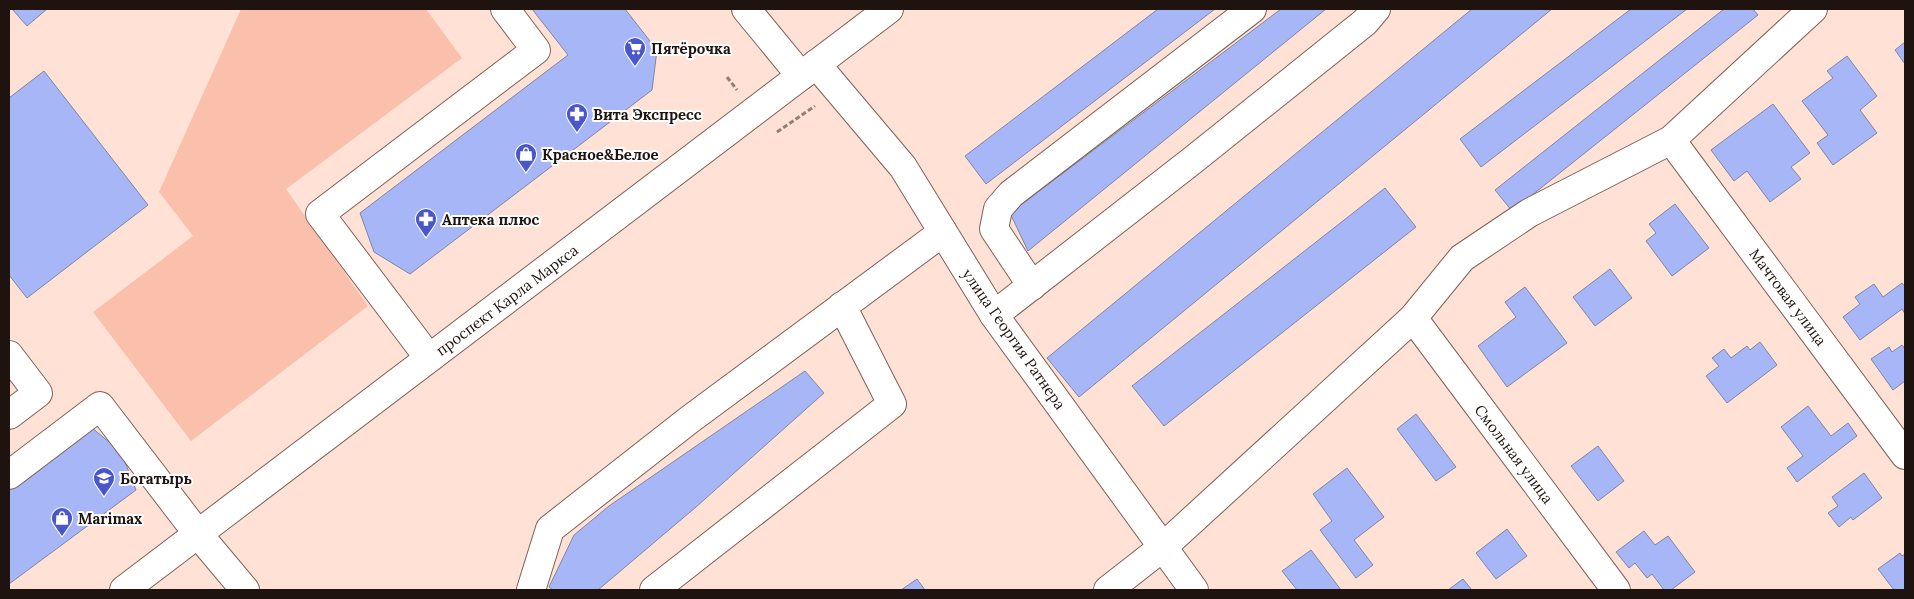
<svg xmlns="http://www.w3.org/2000/svg" width="1914" height="599" viewBox="0 0 1914 599" font-family="Lora,serif">
<style>
.green{fill:#fac0ac}
.building{fill:#a7b6f6;stroke:#7f86a4}
.lines{fill:none;stroke-linecap:round;stroke-linejoin:round}
.minor-casing{stroke:#816156;stroke-width:30}
.path{stroke:#947f77;stroke-width:3;stroke-dasharray:5 2.5;stroke-linecap:butt}
.minor{stroke:#fff;stroke-width:28}
.labels{text-anchor:middle;dominant-baseline:central;stroke-width:4;stroke-linejoin:round;paint-order:stroke}
.poi-label{font-size:15px;font-weight:bold;fill:#1f130f;stroke:#fff;text-anchor:start}
.street-label{font-size:15px;fill:#1f130f;stroke:#fff}
</style>
<rect width="100%" height="100%" fill="#ffe1d6"/>
<path class="green" d="M241,9H426L462,58L286,189L368,306L191,441L93,312L193,236L159,192Z"/>
<g class="building">
<path d="M12,9H47L27,26Z"/>
<path d="M532,9H625L657,50L652,90L410,274L374,252L360,213L568,55Z"/>
<path d="M1158,9H1215L986,184L965,156Z"/>
<path d="M1281,9H1326L1028,251L1010,213Z"/>
<path d="M1472,9H1552L1079,397L1047,358Z"/>
<path d="M1631,9H1687L1481,167L1460,139Z"/>
<path d="M1724,9H1753L1758,15L1512,211L1495,190Z"/>
<path d="M1905,42V64L1895,50Z"/>
<path d="M1847,56L1877,96L1860,110L1877,133L1833,165L1817,143L1828,135L1802,101L1833,78L1827,71Z"/>
<path d="M44,71L148,205L27,298L9,275V98Z"/>
<path d="M1773,104L1810,153L1791,167L1801,179L1770,202L1747,171L1734,181L1711,150Z"/>
<path d="M1385,188L1416,227L1164,426L1132,386Z"/>
<path d="M1675,204L1709,248L1672,276L1646,241L1656,233L1649,224Z"/>
<path d="M1610,269L1632,298L1595,326L1573,297Z"/>
<path d="M1902,283L1905,287V314L1902,309L1860,340L1843,317L1860,304L1855,297L1874,284L1883,297Z"/>
<path d="M1525,287L1567,343L1507,387L1478,346L1516,317L1505,302Z"/>
<path d="M1760,342L1777,365L1727,403L1706,376L1719,366L1712,358L1724,349L1731,358L1747,346L1750,350Z"/>
<path d="M1902,345L1905,349V381L1893,390L1871,359L1889,347L1892,352Z"/>
<path d="M805,371L824,393L696,507L598,590H553L549,587L574,535L609,506Z"/>
<path d="M1808,406L1831,436L1848,423L1857,436L1797,482L1787,468L1803,456L1781,427Z"/>
<path d="M1416,414L1456,467L1436,481L1397,429Z"/>
<path d="M91,427L121,452L136,490L9,584V489Z"/>
<path d="M1598,446L1624,481L1598,501L1571,466Z"/>
<path d="M1347,468L1384,517L1354,540L1373,565L1356,578L1320,530L1332,521L1313,494Z"/>
<path d="M1864,473L1882,498L1853,520L1851,517L1839,527L1828,513L1838,506L1832,497Z"/>
<path d="M1507,529L1527,556L1496,579L1476,553Z"/>
<path d="M1644,531L1655,545L1668,536L1695,572L1671,590H1664L1652,574L1647,578L1635,563L1629,568L1616,552Z"/>
<path d="M1311,550L1341,590H1297L1282,571Z"/>
<path d="M1900,553L1902,556L1905,554V590H1894L1878,569Z"/>
<path d="M917,579L925,590H901Z"/>
<path d="M1463,579L1472,590H1448Z"/>
</g>
<g class="lines">
<g class="minor-casing">
<g id="minor">
<path d="M746,9L801,76"/>
<path d="M816,64L903,167L994,315L1194,590"/>
<path d="M1671,140L1905,455"/>
<path d="M1032,286L994,229L998,209L1011,194L1252,9"/>
<path d="M994,315L1193,160L1365,22L1376,9"/>
<path d="M1413,318L1616,590"/>
<path d="M9,355L38,393L9,415"/>
<path d="M429,358L320,214L536,50L505,9"/>
<path d="M9,475L100,406L198,534L245,590"/>
<path d="M124,590L889,9"/>
<path d="M531,590L550,529L689,420L943,232"/>
<path d="M654,590L892,404L842,306"/>
<path d="M1108,590L1163,547L1413,318L1462,258L1529,213L1671,140L1813,9"/>
</g>
</g>
<g class="path">
<path d="M727,77L737,90"/>
<path d="M777,132L815,106"/>
</g>
<use href="#minor" class="minor"/>
</g>
<defs>
<g id="supermarket-pin" transform="scale(1.125)"><path d="M0 17L-7.5 6A9.5 9.5 0 1 1 7.5 6Z" fill="#4a56cb" stroke="#fff"/><path d="M-6-5.5h2.5l.6 2H6L4.5 2H-2.5L-4.4-4H-6ZM-1.5 3.2a1.3 1.3 0 1 0 .1 0ZM3 3.2a1.3 1.3 0 1 0 .1 0Z" fill="#fff"/></g>
<g id="pharmacy-pin" transform="scale(1.125)"><path d="M0 17L-7.5 6A9.5 9.5 0 1 1 7.5 6Z" fill="#4a56cb" stroke="#fff"/><path d="M-2-6h4v4h4v4h-4v4h-4v-4h-4v-4h4Z" fill="#fff"/></g>
<g id="shop-pin" transform="scale(1.125)"><path d="M0 17L-7.5 6A9.5 9.5 0 1 1 7.5 6Z" fill="#4a56cb" stroke="#fff"/><path d="M-5-2.5h2.3a2.7 3.5 0 0 1 5.4 0H5L5.5 6h-11ZM-1.5-2.5h3a1.5 2.3 0 0 0-3 0Z" fill="#fff"/></g>
<g id="school-pin" transform="scale(1.125)"><path d="M0 17L-7.5 6A9.5 9.5 0 1 1 7.5 6Z" fill="#4a56cb" stroke="#fff"/><path d="M0-5L7-2L0 1L-7-2ZM-4 1L0 2.5L4 1V4Q0 6-4 4Z" fill="#fff"/></g>
</defs>
<g fill-rule="evenodd">
<use href="#supermarket-pin" x="635" y="48"/>
<use href="#pharmacy-pin" x="577" y="114"/>
<use href="#shop-pin" x="526" y="154"/>
<use href="#pharmacy-pin" x="426" y="219"/>
<use href="#school-pin" x="104" y="478"/>
<use href="#shop-pin" x="62" y="518"/>
</g>
<g class="labels">
<g class="poi-label">
<text x="651" y="48">Пятёрочка</text>
<text x="593" y="114">Вита Экспресс</text>
<text x="542" y="154">Красное&amp;Белое</text>
<text x="442" y="219">Аптека плюс</text>
<text x="120" y="478">Богатырь</text>
<text x="78" y="518">Marimax</text>
</g>
<g class="street-label">
<text transform="translate(1788 297) rotate(53)">Мачтовая улица</text>
<text transform="translate(507 300) rotate(-37)">проспект Карла Маркса</text>
<text transform="translate(1014 339) rotate(55)">улица Георгия Ратнера</text>
<text transform="translate(1514 454) rotate(53)">Смольная улица</text>
</g>
</g>
<rect width="1914" height="599" fill="none" stroke="#1f130f" stroke-width="20"/>
</svg>
